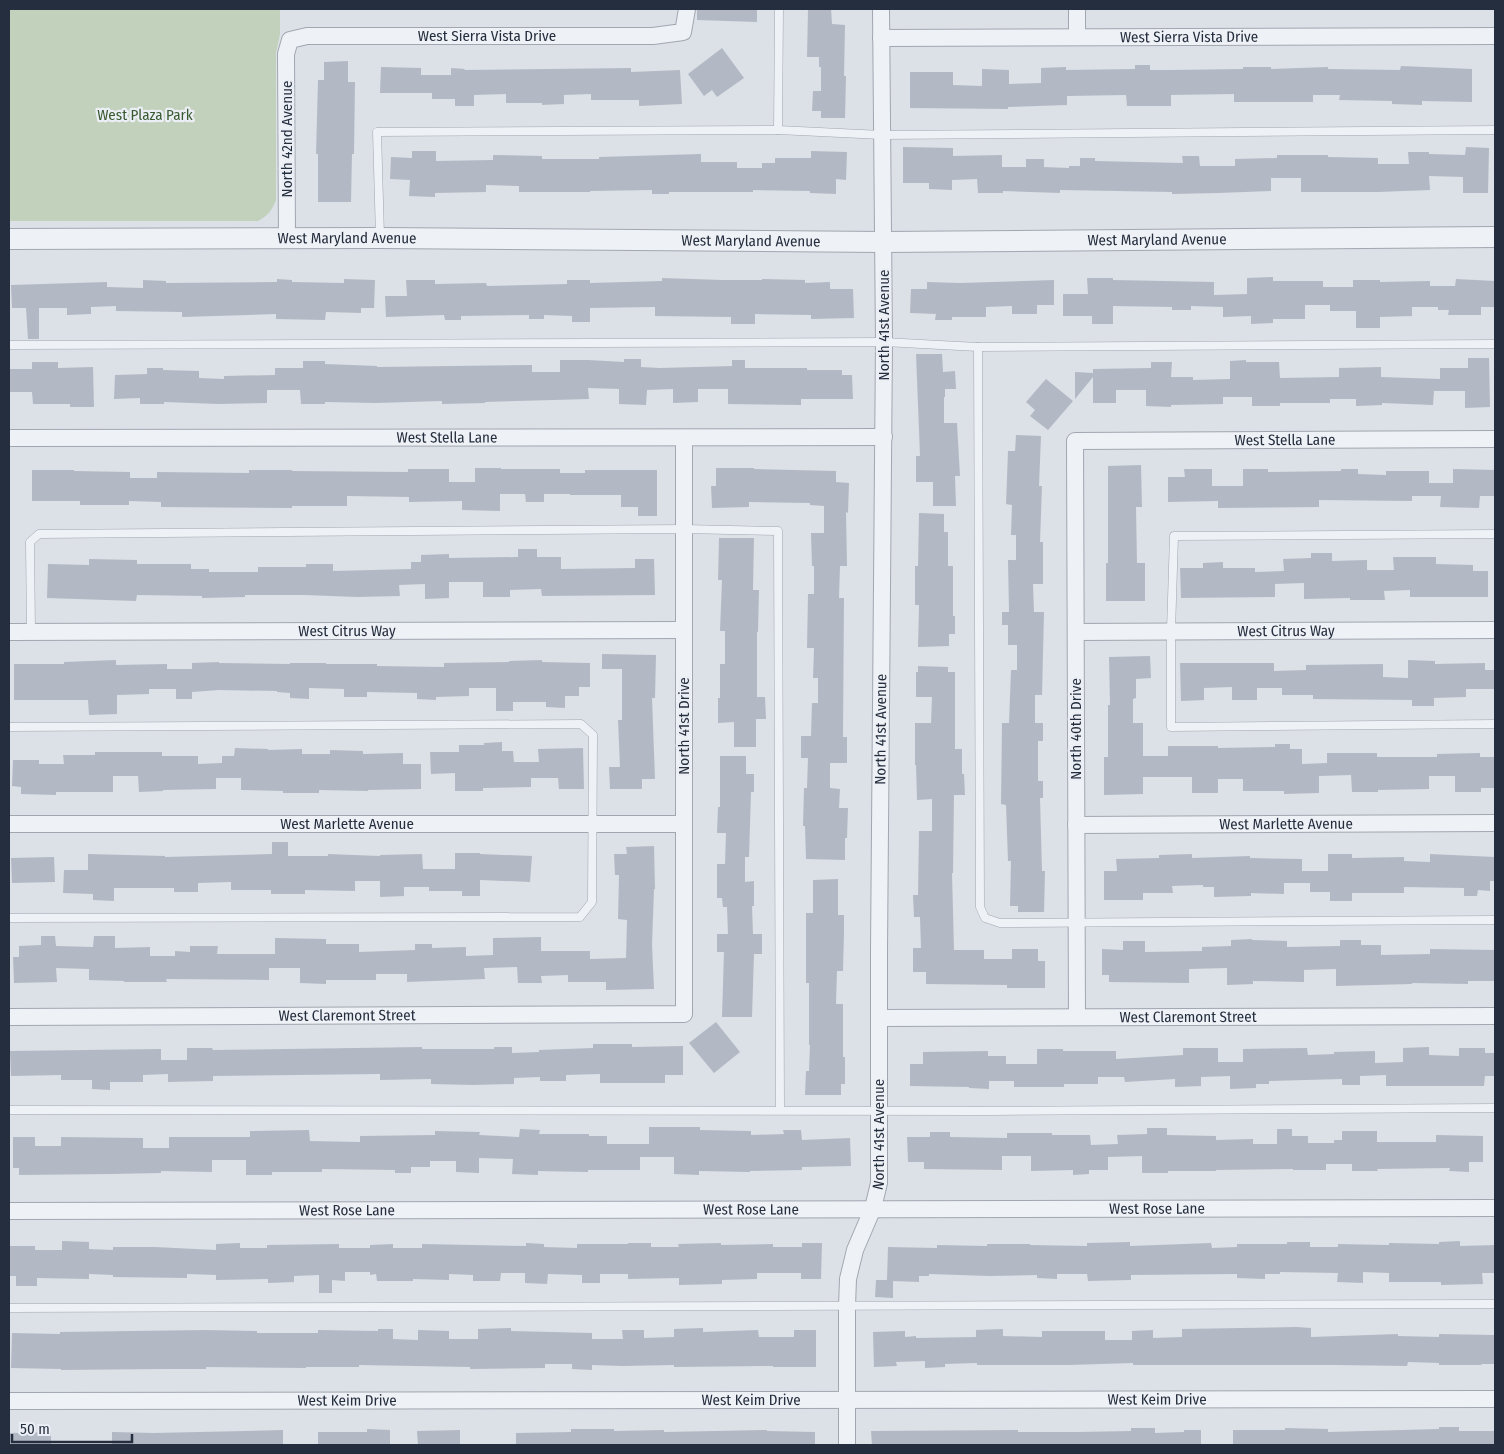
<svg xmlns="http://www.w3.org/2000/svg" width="1504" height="1454" viewBox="0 0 1504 1454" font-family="'Fira Sans Condensed',sans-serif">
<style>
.green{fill:#c1d1bc}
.building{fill:#b3b9c4}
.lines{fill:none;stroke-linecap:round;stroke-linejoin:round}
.service-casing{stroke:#a1a7b1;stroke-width:9}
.minor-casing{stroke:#a1a7b1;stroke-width:18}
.tertiary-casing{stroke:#a1a7b1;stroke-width:22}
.service{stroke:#eef1f5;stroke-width:8}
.minor{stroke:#eef1f5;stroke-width:16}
.tertiary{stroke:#eef1f5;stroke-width:20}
.labels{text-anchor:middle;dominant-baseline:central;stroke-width:4.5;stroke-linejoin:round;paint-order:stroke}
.street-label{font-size:15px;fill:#252e3e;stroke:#ebeff5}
.park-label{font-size:15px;fill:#395a31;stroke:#ebeff5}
</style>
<rect width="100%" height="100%" fill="#dce0e7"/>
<path class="green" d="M9,9H280V34L276,53V200C272,210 268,216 258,221H9Z"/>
<g class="building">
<path d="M697,9H757V22L697,20Z"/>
<path d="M808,9H831L832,24L845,25L844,76H846L845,118H821V111H812L813,91H821V67H819V57H807Z"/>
<path d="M722,48L744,78L717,97L712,90L704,96L688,74Z"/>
<path d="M348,61V82H355L354,154H352L351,202H318V154H316L318,80H324V62Z"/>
<path d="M1135,65H1150V70H1171L1243,69V67H1271V69L1328,67V69L1400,70L1401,66L1472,69V102L1422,101V105L1392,104V101L1339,100L1340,95H1313V102H1234V94L1171,95V106H1127L1126,95L1067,96V105L1008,107V109L910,108V72H953V85L982,86V69L1009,70V84L1041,83V68L1066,67V70L1135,69Z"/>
<path d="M381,67L421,68V75H451V68L465,69L464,70L631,68V72L680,70L682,104L639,106V100H591V94L564,95V104L542,105V103H506V94L474,95V106H455V99H432V93H380Z"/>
<path d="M903,147L953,148V156L1002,155V167H1026V159H1044V167L1069,168V166H1080V158H1095V161L1183,163L1182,156H1199L1200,166H1235V159L1277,158V155H1328V157L1378,158V164H1409L1408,152H1429V154L1465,155L1466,147L1489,148L1488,193H1463V177L1429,176L1430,190L1378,192H1301V178H1271V191L1218,193L1172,194V192L1060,190V193L1003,191V193H978L977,179L952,180V190L929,189V183H903Z"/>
<path d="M412,151H436V161L493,160V155L542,156V159H599V157L701,154V162H737V168H762V163H775V158H811V151L847,152L846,180L836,179V194L810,193V191L753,190V192H669V194H652V190L590,191V192H519V186L486,185V192L435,193V197L409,196L410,180L390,179L391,157L412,158Z"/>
<path d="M1273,277V281H1323V287H1353V280H1380V282L1430,281V286H1455L1456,279L1495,281V307H1481V315H1448L1449,310H1438V307H1412V316L1380,317V328H1356V311H1330V305H1305V319H1273V323L1251,324V316L1223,317V307L1191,306V310H1172V307L1113,306V324H1092V316H1063V294H1088L1087,278H1113V280L1214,282V295L1247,294V278Z"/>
<path d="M662,278L722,280H762V279L805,280V283L830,282V289H853L854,318L811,319V315L755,314V324H731V317L655,316V307L590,308V322H572V316L544,315V319H529V315L461,316V320H445L444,315L386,317L385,296H407L406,280H435V284L486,283L487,286L567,284V280H590V283L662,281Z"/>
<path d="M277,279L292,280V282L344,283V279L375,280L374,308H361V313L326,312L325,320L276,319V314L182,317V312L116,311V306L91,307V314L67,315V308H39V339H28L26,308H12L11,285L107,282V287L143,288V280L166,281V283L277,282Z"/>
<path d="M1054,280V305H1037V314H1012V306L986,307V317H952V320H935L936,314L910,313L911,289H927V282L960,283Z"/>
<path d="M916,354H942L943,372L955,371L956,389H945V397H944V423H957L960,476H955L956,506H933V482H916V456H920Z"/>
<path d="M1468,358H1489L1490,407L1465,408V391H1434L1433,405L1382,403V405L1356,406V399H1330V403H1280V406H1252V397H1223V404L1171,405V407L1146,406V390H1116V403H1093V377L1075,399V372L1093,373V369L1151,368V362H1172L1171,377H1193V380L1230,379V361L1246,360V362H1279L1280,378L1339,377V368L1381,367V377L1440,379V368H1468Z"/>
<path d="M624,359H641V367L660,368L732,366V360H745V368H807V370H842V375H852L853,399H801V405L728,404V389H698V402L673,403V389L647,390L646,405L619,404V389L588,388L589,399L485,402V403L442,404V401L376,403L325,402V404H301L300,390H267V403L218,404L164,402V404H140V398L114,399L115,375L147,374V368H163V370L199,371V378L224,379V376L275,375V368H303V361H325V364L377,366V367L532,365V372H560V360H588L624,362Z"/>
<path d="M32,362H58V368L93,367L94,407H70V404H33L32,392H9V369H32Z"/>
<path d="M1046,379L1073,401L1048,430L1030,416L1035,410L1026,402Z"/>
<path d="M1016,435L1041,436L1039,486H1042L1040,542H1043V584H1033L1034,612H1044L1042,695H1035V723H1043V741H1038V781H1043V798H1040L1042,871H1045L1044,912H1018V906H1010L1011,861H1008L1006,805L1001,804L1002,723H1009L1011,670H1017V645H1008V625H1002V612H1009L1008,560H1016V535H1011L1012,505L1006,504L1008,451H1015Z"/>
<path d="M1141,465L1142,507H1136L1137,563H1145V601H1106V563H1108V466Z"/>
<path d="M475,468H501V469H560V473H585V470H657V516H638V507H621V495H570V494H544V502H526L525,494H500V511L462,510V501L409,502V497L347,496V506H292V508L161,507V502L129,501V505H80V501H32V470H74V471L130,472V478H157V472L249,473V470H292V471L408,472V469H449V482H475Z"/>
<path d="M716,468H754V469L836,471V482L849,483L848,513L846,512L847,566H840L839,598H844L843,737H847V763H830V788L840,789L839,808H848L847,838H845V860L806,859L805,826H803L804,788H807L808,758H801V736H811L812,703H818V678H813L814,648H807L808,594H814V566H812L811,533H824V506L810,505V503L749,502V507L712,508L711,486H716Z"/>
<path d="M1184,469H1212V486H1243V469H1268V472L1341,471V469H1358V474L1386,475V471H1429V483H1453V469L1495,470V496H1480L1479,508L1440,507L1441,496H1412V501L1319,500V507L1218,508V501L1168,502V477H1185Z"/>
<path d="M919,513L944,514V532H948V566H953V616H955V634H949V646L918,647L919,605H915V566H918Z"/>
<path d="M719,538H754L753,590H759L758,632H757V697H765L766,719H756V747H734V722L718,723V698H720V664H725V631H720L722,580H718Z"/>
<path d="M518,549H537V557H561V569L635,568V559H654L655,595L542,596L541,589L510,590V597H483V582H449V598L425,599V584L399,585L400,596L357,597L305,595H245V597L202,598V596L137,595L136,601L47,598L48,564L89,565V559L137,560V564H191V569H209V572H258V567H306V564H333V571L411,569V562H421V555L449,554V558L518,557Z"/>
<path d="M1311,553H1332V561L1367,560V570H1394L1393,557H1436V564L1473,565V571H1488V597H1410V590L1384,591L1385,600H1350V598L1304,599V583L1275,584V597L1181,598L1180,568H1203V563L1223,562V568H1255V572L1284,571L1283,559L1311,558Z"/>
<path d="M602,654L656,655L655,698H652L655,779H642V789H610L609,767H620L618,720H622V669H602Z"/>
<path d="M1150,656L1151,678L1136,679V698L1133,699V723H1143V756H1168V746H1218V748L1275,747V744H1290V749H1302V764L1327,763V753H1377V757H1437V754L1480,753V757H1495V788H1481V792H1455V776H1429V789L1378,790V792H1352L1351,775L1319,776V793L1284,794V791H1243V779H1218V793H1192V777H1143V794L1104,795V757H1108V705H1110L1109,657Z"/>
<path d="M116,660V665L167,664V669H192V663L219,662V663L290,664V663H326V664H377V666L444,667V663L509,662V661L542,660V662L590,663V687H579V696H565V708L546,707V702H513V711H496V688H469V696L436,697V700L417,699V693L367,692V697H344V689L309,688V699L290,698V693L277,692V691L219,690L192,692V699H176V689H149V694L117,695V714L89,715L88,700H14V664H64V662Z"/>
<path d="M1408,660L1435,661V664L1485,663V670H1495V689H1466V697L1434,698V706H1412V700L1313,699V695H1282V688H1257V700H1232V687L1204,688V700L1181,701L1180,663H1274V671L1306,670V665L1383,664V677L1408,678Z"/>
<path d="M918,666L948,667V672H955V749H962V774H964L965,795H954L953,873H952L954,950H984V959H1012V949H1038V961H1045V988H1007V985L926,984V972H913V948H921L920,917H914L913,895H918L919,831H932V799L917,800L916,765H915V723H931L932,697H916V672H918Z"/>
<path d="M502,742V751H513L514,762H539L538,749L583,748L584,789H559L558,778H531V787L483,788V791H455V773L431,774L430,752H459V745H484V743Z"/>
<path d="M235,748L268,749V750L302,749V754H330V750L363,751V754L403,753V764H421V789L368,790V791L319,790V793H283V791L241,790V778H216V789L163,790V791L139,792L138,776H113V792H56V795L21,794V787L12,786L13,760H39V764H64L63,755H95V752H162V756H198V764L222,763V756H234Z"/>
<path d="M720,756H746V774H754V792H751L749,857H745V882L754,881V906H752L753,934H762V954H754L752,1017H722L724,952H717V934H728L727,907H723L722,898H717V864H725L726,833H717L718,807H720Z"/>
<path d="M272,842H288V856H328V854L380,856V855L422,854L423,869H455V853H480V854L532,856L530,882L480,880V896H462V891H429V887H404V896L380,897V881H355V891L305,890V894H271V890H231V882L198,883V892H174V888H114V901L93,900V894L63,893L64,870H88V854L165,856V857L272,854Z"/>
<path d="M654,846L655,889H654L652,945L654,989L606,990V982H568V975L541,976L542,983H518L517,967L484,968L485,979L407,982V974H376V980H326V984L300,983V968H269V980L166,979L167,982H124V981L89,980V969L56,968L57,982L14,983L13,957H19V946L41,945V936H55L56,946L93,947L94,936H115V948L150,947V956H175V951L190,952V946H218L217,954H275V938L326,939V944H359V952L415,950V944H432V948L466,947V956L493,955V938L541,937V951H590V959L626,958L627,920L618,919L619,875H615L614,854H627L626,847Z"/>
<path d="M1192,854V858L1250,856V858L1302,859V871H1328V854H1352V858L1404,857V861L1430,862V854L1495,857V881H1490V891L1478,890L1477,896H1464V888L1404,887V893H1352V901H1330V892H1310V883H1284V894L1251,893V896L1214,897V887H1203V885L1172,886L1173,893H1143V900H1104V871H1117L1116,859L1159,858V855Z"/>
<path d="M54,857L55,882L12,883L11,858Z"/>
<path d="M838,879V915H844V932L843,971H837L836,1004H843V1057H845V1084H841V1095H805L806,1071H809L810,1045H809V983H806V913H813V880Z"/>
<path d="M1252,939V940L1287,941V947L1340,946V940H1361V945H1381V955L1430,954V949L1495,950V981H1468V984L1412,983V984L1336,986V969L1304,970V982L1253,981V984L1227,985V968L1189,969V983L1109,982V975H1102V949L1123,950V941H1145V952L1202,951V947L1231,946V940Z"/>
<path d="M716,1022L740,1052L714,1073L689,1043Z"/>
<path d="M593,1044H632V1047L683,1046V1075H665V1083H600V1074L566,1075V1081H540V1077L514,1078V1084L473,1085L431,1084V1079L380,1080V1074L213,1076V1081L168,1082V1074L143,1075V1082H110V1090L92,1089V1080H61V1075L11,1076L10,1051L161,1049V1060H187V1048H212L213,1050L422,1047V1049H494V1047H512V1053L539,1052V1050L593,1048Z"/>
<path d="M1429,1047V1055L1459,1056V1048H1485V1053H1495V1076H1485L1484,1086H1386V1075L1360,1076V1085H1342V1079L1269,1081V1084H1256V1088L1230,1089V1076L1201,1077V1086L1175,1087V1079L1125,1082L1124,1077H1098V1084H1064V1087H1014V1081H989V1089L969,1088V1087L910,1086V1064H923V1052L988,1051V1056H1006V1064H1037V1049H1063V1051H1116V1059L1183,1055V1048H1218V1062H1243V1049L1307,1048L1308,1055L1334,1054V1052L1375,1051V1063L1403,1062V1048Z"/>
<path d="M649,1127H700V1130L751,1131V1135L784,1134L783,1130H801L802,1140L850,1138L851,1166L802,1167V1170L750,1171V1172L699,1171V1175L674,1174V1157H640V1170H588V1172L538,1171V1175L512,1174L513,1159L479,1158V1173L456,1172V1161H430V1167H411V1173H395V1170L322,1169V1172H272V1175H246V1160H212V1172L161,1171V1173L111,1174L19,1175V1168H13V1137H35V1146H61V1137L143,1138V1148H169V1137H250V1131L309,1130L310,1141L360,1142V1136L435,1135V1131L480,1132L479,1135L519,1137L520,1129L540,1130L539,1134H589V1136H607V1144H649Z"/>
<path d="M1147,1128H1167V1135L1216,1136V1140L1253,1139V1144H1277V1129H1292V1136H1308V1143H1334V1140H1342V1131H1377V1142H1436V1135L1483,1136V1162H1469V1172L1449,1171L1450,1168L1377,1169L1378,1171H1352V1164H1326V1170H1293V1169L1216,1170V1171H1168V1173H1142V1156L1108,1157V1170H1089V1174L1073,1175V1170L1031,1171V1156H1002V1170L924,1169V1162H908L907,1137H930V1132H950V1137L1007,1138V1133H1052V1135H1090L1091,1145L1118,1144L1117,1135L1147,1134Z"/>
<path d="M62,1241L89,1242V1249L113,1250V1247H155L216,1250V1244L240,1243V1248H267V1245L339,1244V1248H370V1245L393,1244V1248H422V1244L526,1246V1243L544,1244V1247L577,1248V1244H628V1243H651V1247H679L678,1244L721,1243V1245L773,1244V1247H802V1243H822L821,1279H801V1273H757V1279L722,1280V1284L679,1285V1278L628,1279V1274H600V1283H582V1275L548,1274L547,1284L525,1283V1273H501L500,1281H473V1275L449,1274V1280L413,1279V1281H377L376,1274L370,1275V1272H345V1281L332,1280V1293H319V1275L294,1276V1282L268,1283V1279L216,1280V1275L187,1274V1278L113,1277V1275L89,1274V1279L37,1278V1286H16V1276H10V1246H35V1250H62Z"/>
<path d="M1460,1241V1246L1495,1245V1273H1482L1483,1284L1441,1285V1282H1389V1273L1363,1272V1283L1337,1282L1338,1273L1280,1272V1274H1265V1279L1237,1278V1274L1131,1275V1280L1088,1281L1087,1274H1057V1279L1037,1278V1275L989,1276L929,1274V1276H919V1282L893,1281V1298L875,1297L876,1280H887L888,1247L937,1248V1245L987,1246V1244H1030V1245L1087,1246V1243L1130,1242V1246L1211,1243L1212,1248L1237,1247V1244H1287V1242H1310V1247H1338V1244L1389,1245V1243L1439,1244V1242Z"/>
<path d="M1297,1327L1311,1328V1337L1398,1334V1336L1439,1337V1334L1495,1335V1364H1482L1481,1365H1439V1363L1408,1362L1407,1366L1337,1365H1133V1363L1069,1365H977V1363L945,1364V1367L925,1368V1361L896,1362L897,1366L874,1367L873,1332L905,1331V1337L916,1336V1338L976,1337V1330L1003,1329V1336L1042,1337V1331H1105V1340H1132V1331L1153,1330V1338L1182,1337V1329Z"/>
<path d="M511,1328V1331L592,1333V1339H623L622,1330H644V1338L674,1337V1329L703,1328V1332L758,1330L759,1337H794V1330H816V1367H773V1366L674,1367V1365L623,1366L592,1365V1370L572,1369V1364H545V1368L470,1369V1367L359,1365V1367H306V1368L206,1367V1369H162L61,1370V1369L11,1368L12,1333L60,1334V1332L205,1330L257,1331V1333H318V1330L378,1331V1329H393V1339L418,1340V1330L449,1331V1339H478V1329Z"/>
<path d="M1439,1427H1459V1431H1495V1445H1233V1430H1285V1428L1328,1429V1432L1439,1429Z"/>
<path d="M1131,1428H1155V1433L1184,1432V1430H1201V1445H872L871,1431L1018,1430V1432H1078L1131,1431Z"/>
<path d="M367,1429L390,1430V1445H318V1432H367Z"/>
<path d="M571,1429H614V1431L664,1430V1432L767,1430V1431L815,1432V1445H516V1433L571,1432Z"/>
<path d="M283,1430V1445H112V1432L154,1433Z"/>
<path d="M460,1430V1445H418L417,1431Z"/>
<path d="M51,1432V1445H9V1433Z"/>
</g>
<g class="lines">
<g class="service-casing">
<g id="service">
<path d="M778,130L779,9"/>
<path d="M380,236L377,132L778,130L882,135L1495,130"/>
<path d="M9,345L884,342L978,347L1495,344"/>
<path d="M978,347L980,907L985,918L1000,923L1495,920"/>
<path d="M1495,534L1174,536L1171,631V727L1495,724"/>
<path d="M31,632L30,542L39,534L684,529L778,531L780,1110"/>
<path d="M9,727L581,724L593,735L592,902L580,917L9,918"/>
<path d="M9,1110L990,1111L1495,1108"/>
<path d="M9,1308L1495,1304"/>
</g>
</g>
<g class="minor-casing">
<g id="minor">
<path d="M1077,9V37"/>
<path id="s1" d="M881,38L1495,36"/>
<path id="s2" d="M287,238L286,54L290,40L307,36H653L683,32L687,9"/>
<path id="s3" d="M9,438L884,437"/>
<path id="s4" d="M9,632L684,630"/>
<path id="s5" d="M1076,632L1495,630"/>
<path id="s6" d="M9,824H684"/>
<path id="s7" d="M1076,825L1495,823"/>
<path id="s8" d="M9,1017L684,1014V438"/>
<path id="s9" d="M1077,1017L1075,441L1495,439"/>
<path id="s10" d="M879,1018L1495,1016"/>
<path id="s11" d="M9,1211L1495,1208"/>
<path id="s12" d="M9,1401L1495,1399"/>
<path id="s13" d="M847,1445V1306L848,1279L855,1250L873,1208L879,1183V950L884,342L881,9"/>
</g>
</g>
<g class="tertiary-casing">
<g id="tertiary">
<path id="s14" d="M9,239L380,238L883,242L1495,237"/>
</g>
</g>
<use href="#service" class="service"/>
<use href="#minor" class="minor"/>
<use href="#tertiary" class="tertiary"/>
</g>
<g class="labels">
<g class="street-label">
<text stroke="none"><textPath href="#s2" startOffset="396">West Sierra Vista Drive</textPath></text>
<text stroke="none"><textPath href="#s1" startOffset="308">West Sierra Vista Drive</textPath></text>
<text transform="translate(287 139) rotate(-90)">North 42nd Avenue</text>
<text stroke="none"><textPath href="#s14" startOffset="338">West Maryland Avenue</textPath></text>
<text stroke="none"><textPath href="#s14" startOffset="1148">West Maryland Avenue</textPath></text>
<text stroke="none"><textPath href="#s14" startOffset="742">West Maryland Avenue</textPath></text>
<text transform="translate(884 325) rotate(-90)">North 41st Avenue</text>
<text stroke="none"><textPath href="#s3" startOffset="438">West Stella Lane</textPath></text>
<text stroke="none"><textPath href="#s9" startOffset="786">West Stella Lane</textPath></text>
<text stroke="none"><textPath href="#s4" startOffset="338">West Citrus Way</textPath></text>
<text stroke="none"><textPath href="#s5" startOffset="210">West Citrus Way</textPath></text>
<text transform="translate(684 726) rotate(-90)">North 41st Drive</text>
<text transform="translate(1076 729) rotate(-90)">North 40th Drive</text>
<text stroke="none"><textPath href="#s13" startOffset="721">North 41st Avenue</textPath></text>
<text stroke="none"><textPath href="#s6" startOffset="338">West Marlette Avenue</textPath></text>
<text stroke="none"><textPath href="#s7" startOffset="210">West Marlette Avenue</textPath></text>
<text stroke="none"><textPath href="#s8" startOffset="338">West Claremont Street</textPath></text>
<text stroke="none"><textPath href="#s10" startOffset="309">West Claremont Street</textPath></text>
<text stroke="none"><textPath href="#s13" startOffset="316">North 41st Avenue</textPath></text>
<text stroke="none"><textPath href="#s11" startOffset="1148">West Rose Lane</textPath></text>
<text stroke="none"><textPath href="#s11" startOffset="742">West Rose Lane</textPath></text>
<text stroke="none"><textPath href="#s11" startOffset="338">West Rose Lane</textPath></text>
<text stroke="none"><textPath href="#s12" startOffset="1148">West Keim Drive</textPath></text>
<text stroke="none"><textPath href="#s12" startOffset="742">West Keim Drive</textPath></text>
<text stroke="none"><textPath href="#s12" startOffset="338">West Keim Drive</textPath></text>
</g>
<g class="park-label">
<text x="145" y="115">West Plaza Park</text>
</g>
</g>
<rect width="1504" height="1454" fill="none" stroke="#252e3e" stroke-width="20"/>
<path d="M12 1434v8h120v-8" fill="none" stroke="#252e3e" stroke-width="2.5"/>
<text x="20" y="1434" font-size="15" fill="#252e3e" stroke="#ebeff5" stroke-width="4" paint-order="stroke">50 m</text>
</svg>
